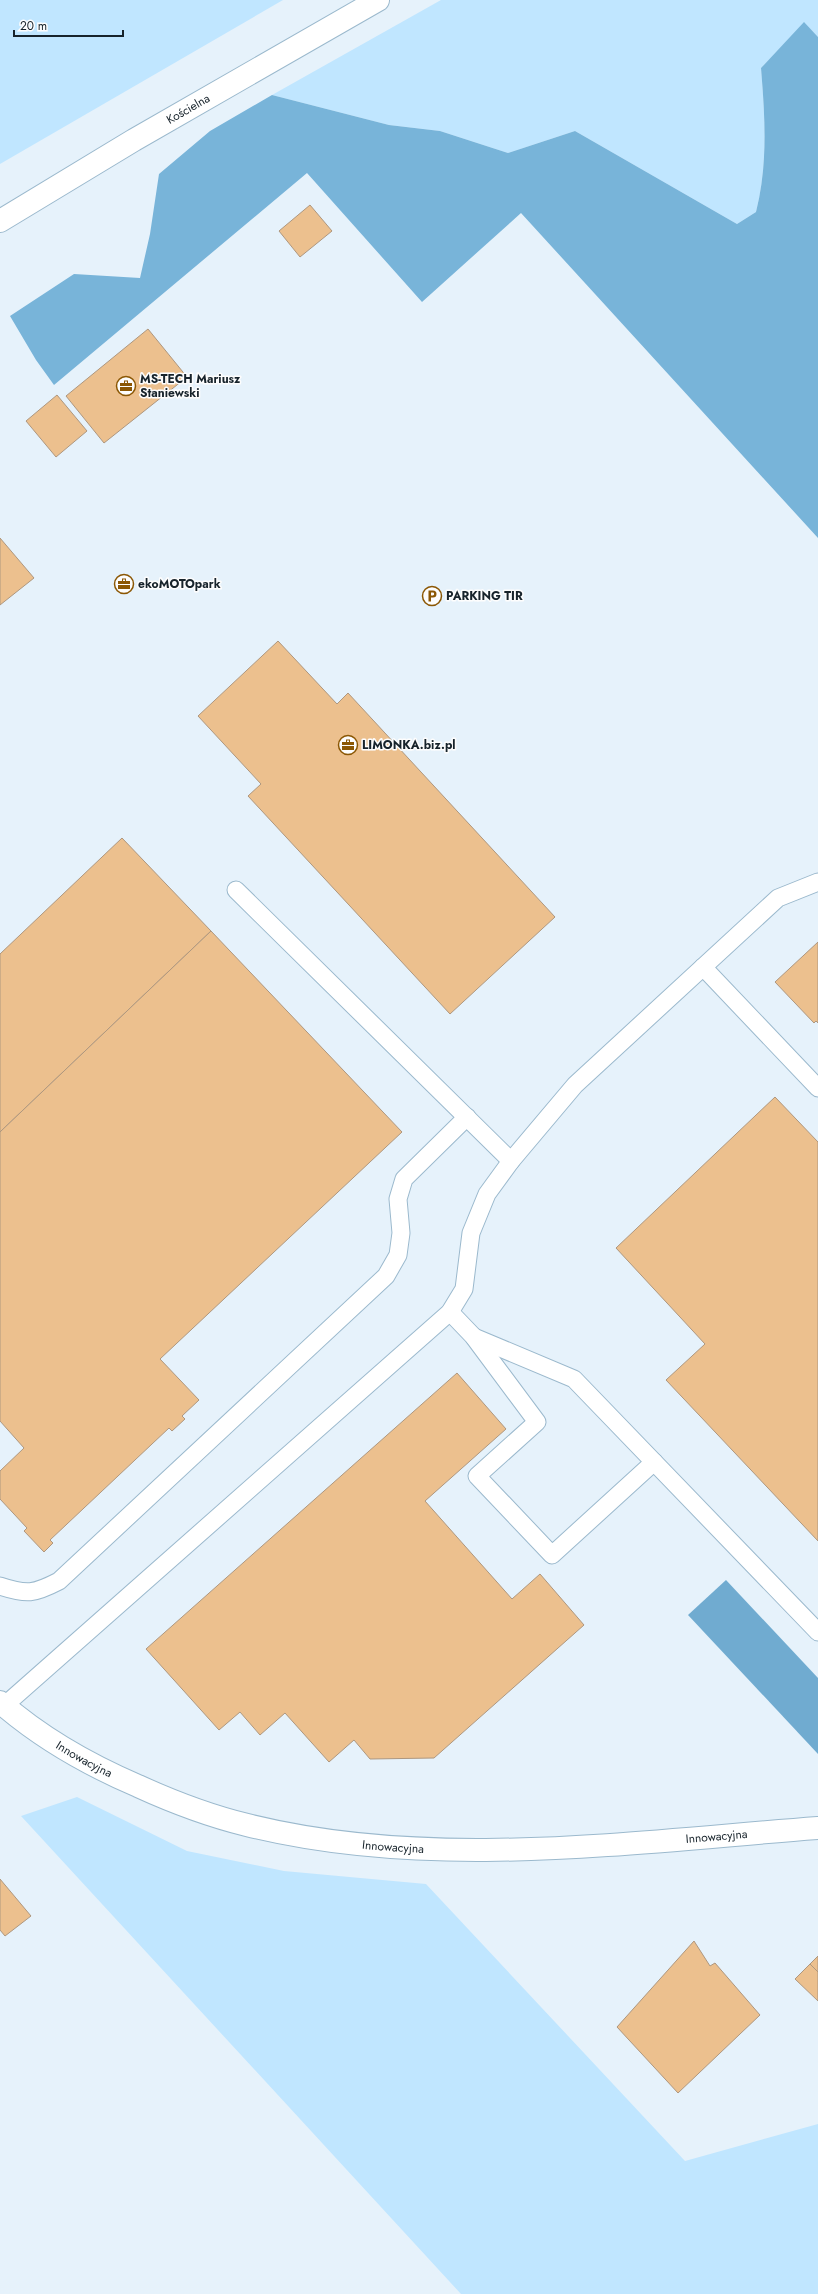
<svg xmlns="http://www.w3.org/2000/svg" width="818" height="2294" viewBox="0 0 818 2294" font-family="Jost,sans-serif">
<style>
.green{fill:#c0e6ff}
.forest{fill:#78b4d9}
.water{fill:#70abd0}
.building{fill:#ecc08e;stroke:#ae977f}
.lines{fill:none;stroke-linecap:round;stroke-linejoin:round}
.service-casing{stroke:#9bb9cd;stroke-width:19}
.minor-casing{stroke:#9bb9cd;stroke-width:24}
.tertiary-casing{stroke:#9bb9cd;stroke-width:24}
.service{stroke:#fff;stroke-width:17}
.minor{stroke:#fff;stroke-width:22}
.tertiary{stroke:#fff;stroke-width:22}
.labels{text-anchor:middle;dominant-baseline:central;stroke-width:3;stroke-linejoin:round;paint-order:stroke}
.street-label{font-size:12px;fill:#17232b;stroke:#fdfdfd}
.poi-label{font-size:12px;font-weight:bold;fill:#17232b;stroke:#fdfdfd;text-anchor:start}
</style>
<rect width="100%" height="100%" fill="#e6f2fb"/>
<g class="green">
<path d="M0,0H283L0,164Z"/>
<path d="M441,0H818V37L804,23L761,68C765,117 768,165 756,212L737,224L575,131L508,153L440,131L389,125L272,95Z"/>
<path d="M77,1797L187,1851L284,1871L426,1884L685,2161L818,2124V2294H461L21,1816Z"/>
</g>
<path class="forest" d="M804,22L818,37V538L521,213L422,302L307,173L54,385L36,360L10,316L74,274L140,278L150,234L159,174L210,131L272,95L389,125L440,131L508,153L575,131L737,224L756,212C768,165 765,117 761,68Z"/>
<path class="water" d="M726,1580L818,1678V1754L688,1615Z"/>
<g class="building">
<path d="M310,205L332,231L300,257L279,231Z"/>
<path d="M148,329L187,377L104,443L66,396Z"/>
<path d="M57,395L87,431L56,457L26,421Z"/>
<path d="M0,538L34,578L0,605Z"/>
<path d="M278,641L337,704L348,693L555,917L450,1014L248,796L261,784L198,716Z"/>
<path d="M122,838L211,931L0,1132V954Z"/>
<path d="M211,931L402,1132L160,1359L199,1400L182,1416L185,1419L172,1431L169,1428L50,1540L53,1543L44,1552L24,1531L27,1528L0,1499V1471L24,1448L0,1421V1132Z"/>
<path d="M818,942V1023L816,1021L814,1023L775,982Z"/>
<path d="M775,1097L818,1142V1541L666,1380L705,1344L616,1248Z"/>
<path d="M457,1373L506,1429L425,1501L512,1599L540,1574L584,1625L434,1758L370,1759L354,1740L329,1762L285,1713L260,1735L240,1712L219,1730L146,1649Z"/>
<path d="M0,1879L31,1916L5,1936L0,1930Z"/>
<path d="M694,1941L710,1966L715,1963L760,2015L678,2093L617,2027Z"/>
<path d="M818,1956V1972L810,1964Z"/>
<path d="M810,1964L818,1972V2001L795,1979Z"/>
</g>
<g class="lines">
<g class="service-casing">
<g id="service">
<path d="M236,890L511,1161"/>
<path d="M703,967L818,1088"/>
<path d="M450,1312L473,1336L537,1422L477,1476L552,1555L654,1462"/>
<path d="M474,1337L574,1379L818,1632"/>
<path d="M0,1586C27,1595 34,1594 59,1581L386,1276L398,1255L401,1233L398,1199L404,1179L467,1117"/>
<path d="M4,1706L450,1312L464,1289L471,1233L487,1194L511,1161L575,1085L778,898L818,882"/>
</g>
</g>
<g class="minor-casing">
<g id="minor">
<path id="s1" d="M0,221L134,140L378,0"/>
</g>
</g>
<g class="tertiary-casing">
<g id="tertiary">
<path id="s2" d="M0,1702C41,1738 89,1765 138,1786C173,1802 210,1816 247,1825C431,1871 631,1842 818,1828"/>
</g>
</g>
<use href="#service" class="service"/>
<use href="#minor" class="minor"/>
<use href="#tertiary" class="tertiary"/>
</g>
<defs>
<g id="office-ring" transform="scale(1)"><circle r="9.5" fill="#fdfdfd" stroke="#8b5704" stroke-width="1.5"/><path d="M-6-3h4V-5.5h4V-3h4V5H-6ZM-1-4.5V-3h2v-1.5ZM-6 0V1H6V0Z" fill="#8b5704"/></g>
<g id="parking-ring" transform="scale(1)"><circle r="9.5" fill="#fdfdfd" stroke="#8b5704" stroke-width="1.5"/><path d="M-3.5-5.5H1a3.5 3.5 0 0 1 0 7H-1V5.5H-3.5ZM-1-3.4V-.6H.8a1.4 1.4 0 0 0 0-2.8Z" fill="#8b5704"/></g>
</defs>
<g fill-rule="evenodd">
<use href="#office-ring" x="126" y="386"/>
<use href="#office-ring" x="124" y="584"/>
<use href="#parking-ring" x="432" y="596"/>
<use href="#office-ring" x="348" y="745"/>
</g>
<g class="labels">
<g class="street-label">
<text stroke="none"><textPath href="#s1" startOffset="219">Kościelna</textPath></text>
<text stroke="none"><textPath href="#s2" startOffset="102">Innowacyjna</textPath></text>
<text stroke="none"><textPath href="#s2" startOffset="750">Innowacyjna</textPath></text>
<text stroke="none"><textPath href="#s2" startOffset="426">Innowacyjna</textPath></text>
</g>
<g class="poi-label">
<text x="140" y="379">MS-TECH Mariusz<tspan x="140" dy="14">Staniewski</tspan></text>
<text x="138" y="584">ekoMOTOpark</text>
<text x="446" y="596">PARKING TIR</text>
<text x="362" y="745">LIMONKA.biz.pl</text>
</g>
</g>
<path d="M14 30v6h109v-6" fill="none" stroke="#17232b" stroke-width="2"/>
<text x="20" y="30" font-size="12" fill="#17232b" stroke="#fdfdfd" stroke-width="3" paint-order="stroke">20 m</text>
</svg>
